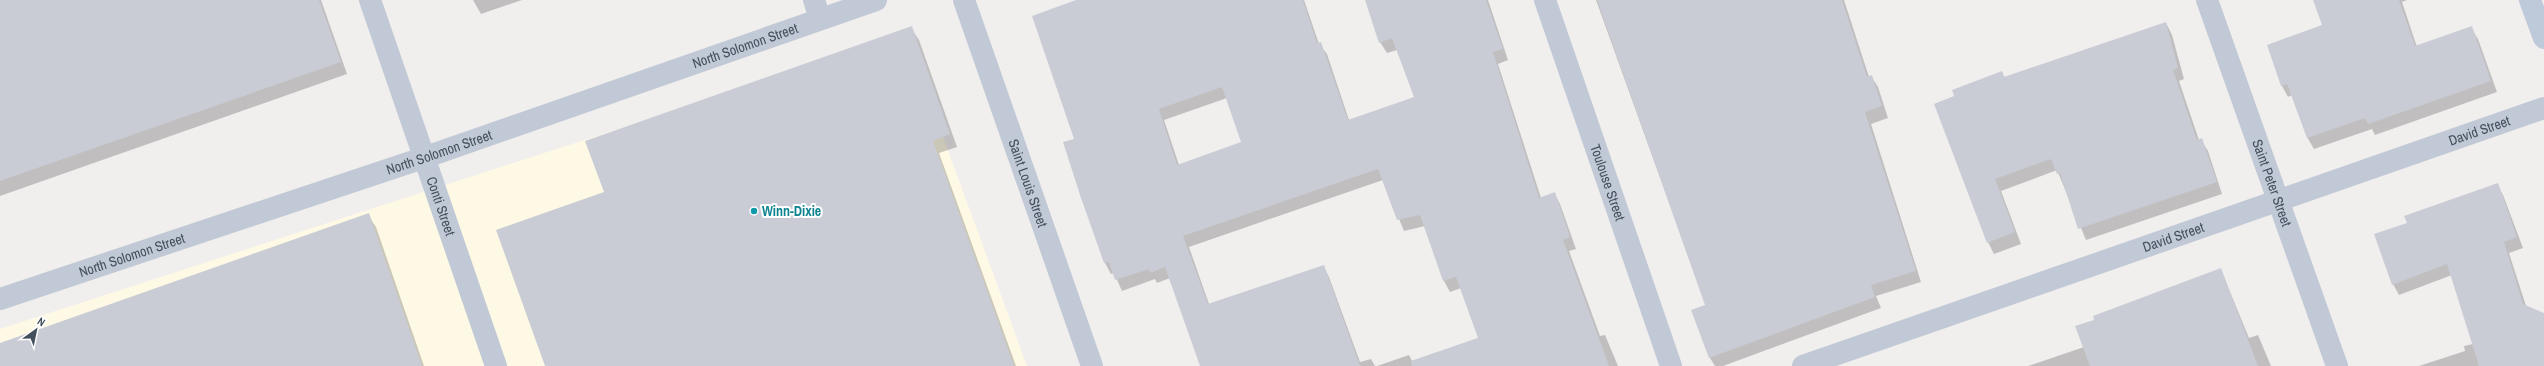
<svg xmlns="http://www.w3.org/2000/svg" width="2544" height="366" viewBox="0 0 2544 366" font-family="'Archivo Narrow',sans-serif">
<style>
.commercial{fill:#fef9e5}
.shadow{fill:#0003;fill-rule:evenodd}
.building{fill:#c9ccd5;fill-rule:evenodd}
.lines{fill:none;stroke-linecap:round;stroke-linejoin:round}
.lane{stroke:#c0c9d5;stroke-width:22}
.street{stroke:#c0c9d5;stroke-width:22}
.secondary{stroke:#bec9d9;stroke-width:22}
.culture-dot{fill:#0f9aa8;stroke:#fff;stroke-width:1.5}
.labels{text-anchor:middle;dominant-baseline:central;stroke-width:4;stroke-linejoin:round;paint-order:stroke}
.street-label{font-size:14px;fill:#444f5e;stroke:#fff}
.culture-label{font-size:14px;font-weight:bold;fill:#0d838f;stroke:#fff;text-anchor:start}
</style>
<rect width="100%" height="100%" fill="#f1eeee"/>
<path class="commercial" d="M906,36L1027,366H0V329Z"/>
<g class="shadow">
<path d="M0,0H321L347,74L0,196Z"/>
<path d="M473,0H522L481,14Z"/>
<path d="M1080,0H1304L1319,44L1327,54L1349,120L1415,98L1397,50L1387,53L1380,42L1366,0H1488L1508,60L1498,64L1541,198L1554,193L1560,204L1576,249L1569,251L1600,336L1605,335L1618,366H1377L1409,355L1412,361L1479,338L1461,288L1450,292L1444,281L1425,226L1404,231L1383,180L1189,247L1209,304L1323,266L1329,277L1360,362L1371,359L1375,366H1201L1170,278L1157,283L1155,279L1122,291L1114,273L1111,274L1105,263L1065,143L1076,139ZM1227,98L1243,143L1179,165L1164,120Z"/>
<path d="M1596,0H1844L1869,77L1871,76L1878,87L1888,118L1871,124L1921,282L1876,296L1881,308L1723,366H1715L1710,358L1706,305Z"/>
<path d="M2314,0H2407L2402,2L2417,47L2471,28L2478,39L2497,92L2375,135L2372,129L2314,149L2307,137L2292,95L2288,97L2282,86L2268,46L2323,26Z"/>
<path d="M2166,23L2172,35L2184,79L2179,81L2199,140H2201L2208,151L2222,194L2086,240L2057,170L2001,191L2021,244L1994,254L1988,242L1955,97L2002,72L2005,78Z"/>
<path d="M911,28L919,40L957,147L939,153L1016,366H546L605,193Z"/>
<path d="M2497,184L2503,195L2523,248L2509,253L2526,306L2544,314V366H2419L2465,351L2464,346L2473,344L2452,275L2399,295L2393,284L2408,223Z"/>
<path d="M368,215L376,227L424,366H0V344Z"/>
<path d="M2221,270L2249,338L2258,335L2271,366H2028L2084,347L2095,320Z"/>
</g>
<g class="building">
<path d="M0,0H319L341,62L0,181Z"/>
<path d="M1076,0H1303L1317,43L1321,42L1348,120L1414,97L1392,38L1379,43L1365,0H1486L1503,49L1493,52L1539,198L1555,192L1570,237L1563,240L1609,366H1412L1411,361L1478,338L1456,277L1443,281L1420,215L1397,220L1378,169L1183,236L1208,304L1324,265L1360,366H1200L1165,267L1150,273L1149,269L1115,280L1109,262L1104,263L1081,198L1063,142L1074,139L1032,16ZM1222,87L1241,142L1177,165L1159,109Z"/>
<path d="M1597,0H1842L1867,77L1872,75L1882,106L1865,112L1916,271L1871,285L1875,297L1709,358L1691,310L1705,305Z"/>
<path d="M2313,0H2399L2415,46L2472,26L2491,81L2368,124L2365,118L2307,138L2287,84L2281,86L2267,45L2322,25Z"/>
<path d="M2166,22L2178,68L2173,70L2197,140L2202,138L2217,182L2078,229L2060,173L2057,174L2051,159L1995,179L2015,232L1987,243L1934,104L1954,96L1952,90L2002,71L2004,77Z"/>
<path d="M912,26L950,134L933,141L1014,366H545L496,230L604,192L585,141Z"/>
<path d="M2498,183L2517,237L2504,242L2523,304L2544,313V366H2479L2447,264L2392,285L2374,234L2407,223L2404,216Z"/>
<path d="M369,213L422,366H0V343Z"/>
<path d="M2221,268L2258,366H2090L2075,326L2094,320L2093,316Z"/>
</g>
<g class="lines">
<path class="lane" d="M814,0L820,19"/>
<g class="street">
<path id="s1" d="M370,0L496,366"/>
<path id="s2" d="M964,0L1092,366"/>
<path id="s3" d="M1545,0L1671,366"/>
<path id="s4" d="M2207,0L2337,366"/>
<path id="s5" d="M0,299L423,158L876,0"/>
<path id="s6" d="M1803,366L2544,108"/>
</g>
<path class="secondary" d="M2530,0L2544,38"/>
</g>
<circle class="culture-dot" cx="754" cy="211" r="4"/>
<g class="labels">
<g class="street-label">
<text stroke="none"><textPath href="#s5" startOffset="787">North Solomon Street</textPath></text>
<text stroke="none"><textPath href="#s6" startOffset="716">David Street</textPath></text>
<text stroke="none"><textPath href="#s5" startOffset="463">North Solomon Street</textPath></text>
<text stroke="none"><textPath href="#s2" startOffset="194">Saint Louis Street</textPath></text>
<text stroke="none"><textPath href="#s3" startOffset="193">Toulouse Street</textPath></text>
<text stroke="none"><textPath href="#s4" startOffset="194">Saint Peter Street</textPath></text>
<text stroke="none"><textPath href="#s1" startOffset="218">Conti Street</textPath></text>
<text stroke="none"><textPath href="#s6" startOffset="392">David Street</textPath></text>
<text stroke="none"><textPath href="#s5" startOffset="139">North Solomon Street</textPath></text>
</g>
<g class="culture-label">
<text x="762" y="211">Winn-Dixie</text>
</g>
</g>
<g transform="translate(36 330) rotate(33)" stroke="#ffffff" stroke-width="3" paint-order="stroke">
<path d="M0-3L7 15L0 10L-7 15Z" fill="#444f5e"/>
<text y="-6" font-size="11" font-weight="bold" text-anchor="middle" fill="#444f5e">N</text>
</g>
</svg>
